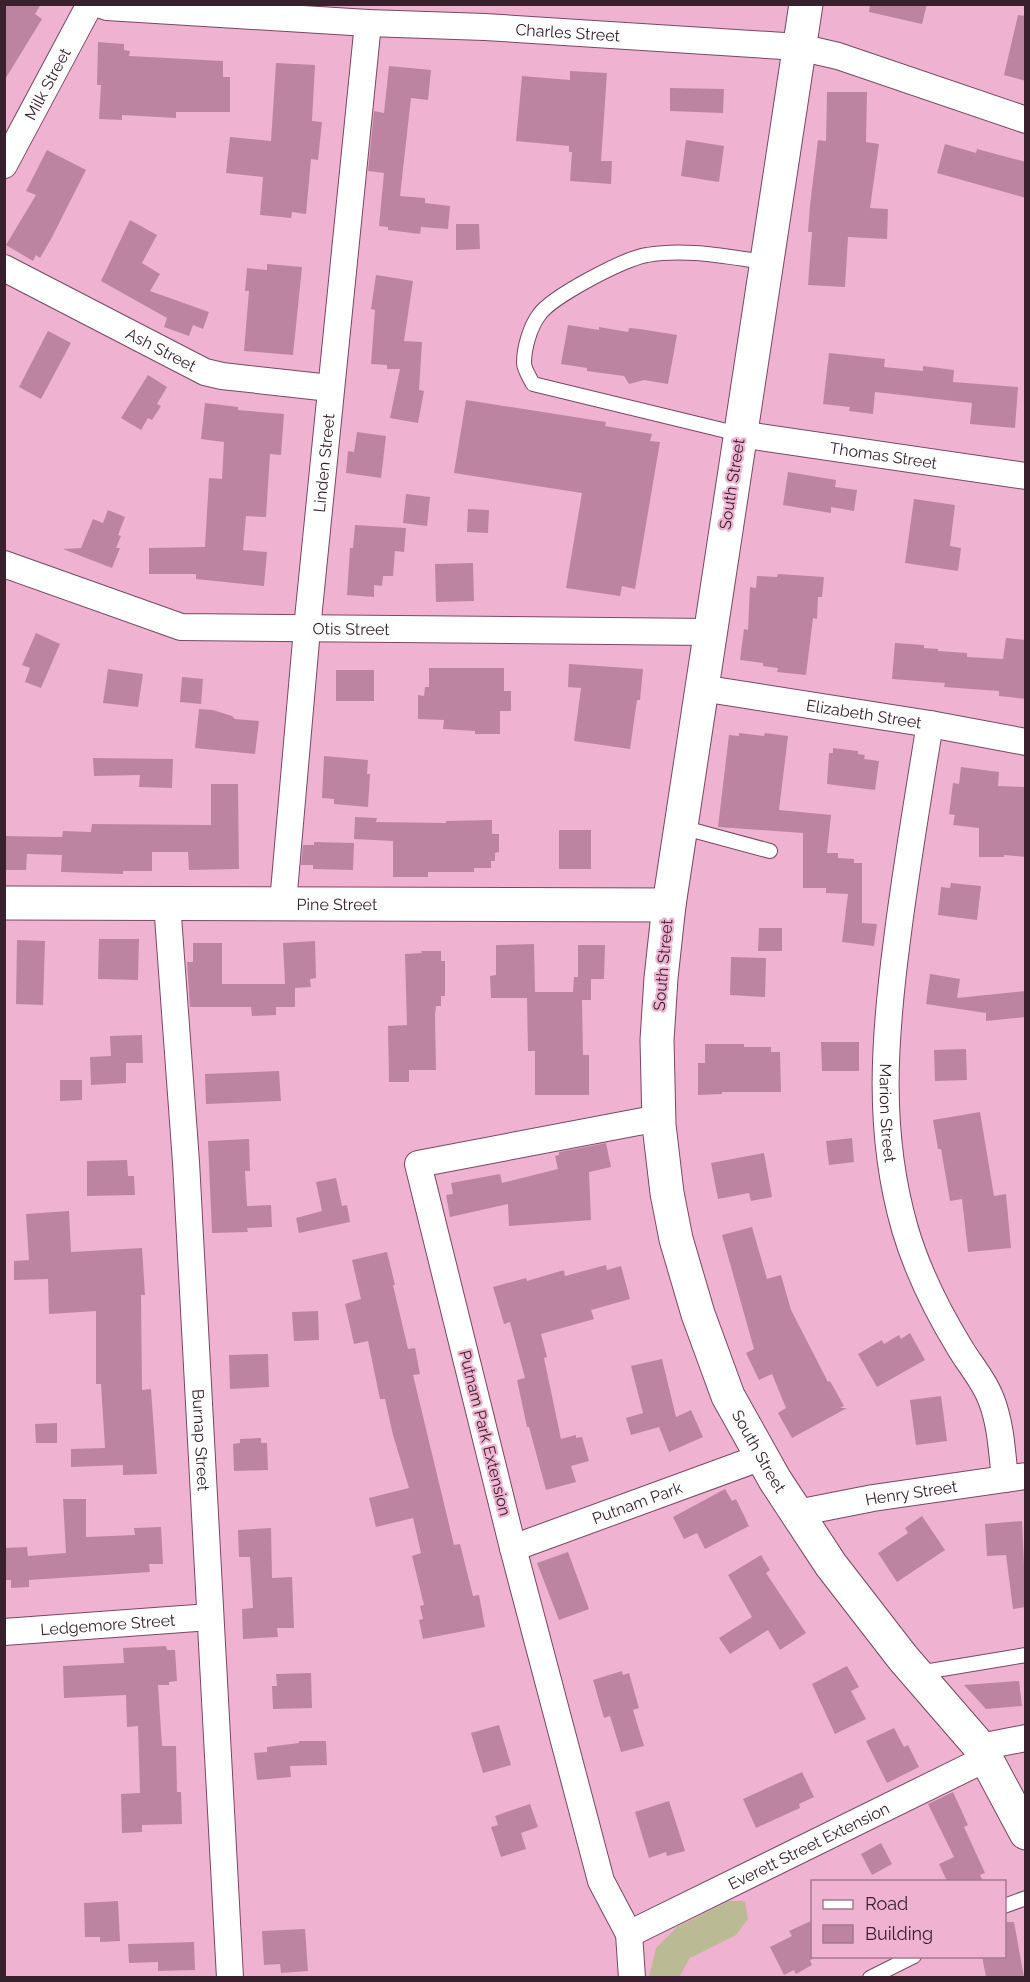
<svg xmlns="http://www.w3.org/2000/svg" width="1030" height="1982" viewBox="0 0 1030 1982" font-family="Raleway,sans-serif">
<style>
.green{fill:#baba94}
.building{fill:#bd84a2}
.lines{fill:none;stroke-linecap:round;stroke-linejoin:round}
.lane-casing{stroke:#7a4763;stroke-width:16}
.street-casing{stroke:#7a4763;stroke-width:28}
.secondary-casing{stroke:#7a4763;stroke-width:35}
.lane{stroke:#fff;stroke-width:14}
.street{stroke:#fff;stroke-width:26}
.secondary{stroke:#fff;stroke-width:33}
.labels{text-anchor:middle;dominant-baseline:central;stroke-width:4.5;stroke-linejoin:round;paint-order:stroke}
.street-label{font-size:16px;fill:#38212d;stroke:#efb3d1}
</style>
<rect width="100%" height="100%" fill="#efb3d1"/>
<path class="green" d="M729,1901H745L748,1919L736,1935L690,1958L679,1977H649L656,1948L677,1927Z"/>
<g class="building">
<path d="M4,4H41L35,14L42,19L4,81Z"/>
<path d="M870,4H927L922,24L869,12Z"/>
<path d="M1018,15L1026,16V81L1004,75Z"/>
<path d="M98,42L124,44V50L130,51L129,56L223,61V77H230V112H176V118L122,115V120L99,119L101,85H97Z"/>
<path d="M276,63L315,65L312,121L322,122L318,160L311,159L306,214L292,212L291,218L260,215L263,177L226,173L230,137L271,141Z"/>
<path d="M389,66L431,70L428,100L411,98L400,196L425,198V203L450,206L448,229L421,227L420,234L388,230V227L379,226L384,173L368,171L374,111L384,113Z"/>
<path d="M570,71L607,73L601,161H612L611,184L570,181L572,152H569V146L516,141L522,76L570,80Z"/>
<path d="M670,88L724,89L723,113L670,111Z"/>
<path d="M827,92H867L866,142L879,144L870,208L888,209L887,239L848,237L845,287L808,285L812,232H808L810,205L818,140L826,141Z"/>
<path d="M686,140L724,146L719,182L681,176Z"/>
<path d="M945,144L976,153L977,149L1026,162V198L937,173Z"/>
<path d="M47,150L86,170L51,239L40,258L36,255L33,261L6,245L36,195L26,191Z"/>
<path d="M130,220L157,235L142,263L160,274L150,291L209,312L203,329L193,325L189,336L164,327L167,318L101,281Z"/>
<path d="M456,224H479L480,249L456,250Z"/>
<path d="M267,264L302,267L293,355L244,351L249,291H245L247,268L267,270Z"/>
<path d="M376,275L413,281L404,341L422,342L419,390L424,391L418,423L390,418L400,369H387V365L371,364L375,310L371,309Z"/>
<path d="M568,325L599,330V327L628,332L629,328L640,329L677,335L668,384L644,380L629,384L624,376L587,371V368L561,364Z"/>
<path d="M48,331L71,343L41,399L19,387Z"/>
<path d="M829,353L885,359L884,367L923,371V366L954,370L953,382L1018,387L1015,428L970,424L972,403L875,392L873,414L849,411L850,407L823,404Z"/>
<path d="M148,375L167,387L157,404L161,406L152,420L148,418L141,430L121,418Z"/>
<path d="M466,400L606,422L605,426L652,434L650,441L660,442L635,589L622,586L620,596L566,588L582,493L454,473Z"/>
<path d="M205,403L238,407V410L284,414L281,455L270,454L266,517L246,516L243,550L267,552L264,586L196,579V574H149V548L205,547L209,478L222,479L224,442L201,439Z"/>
<path d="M357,432L386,436L381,478L346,473L348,451L354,452Z"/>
<path d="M788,472L836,480L835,487L857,490L854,511L831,507V513L783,505Z"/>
<path d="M406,494L430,497L427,526L403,523Z"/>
<path d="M914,499L955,505L950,546L961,548L958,571L905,563Z"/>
<path d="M468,509L489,510L488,533L467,532Z"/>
<path d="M108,510L125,517L118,535L121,536L116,548H120L112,568L63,549L81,548L93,519L103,523Z"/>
<path d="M355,525L406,528L404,552L395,551L393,576H383L382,586L374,585V597L347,595L350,548H353Z"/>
<path d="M473,563L474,601L436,602L435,564Z"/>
<path d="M778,574L824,577L822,597H818L817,619L813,618L806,675L777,672L778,668L763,666V663L740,660L744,629L748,630L750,587L756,588L757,576L777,577Z"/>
<path d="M36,633L60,644L41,688L25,682L30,668L22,665Z"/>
<path d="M1006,638L1026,640V699L999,696V691L944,687L945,683L892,679L895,643L924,645V648L938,649V651L967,653V657L1003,659Z"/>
<path d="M569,664L643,669L640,700H637L630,749L574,741L581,688L568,687Z"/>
<path d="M429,668H504V691H511V711H500V734H475V731L443,729L444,720L418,719V695L424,696L425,687H429Z"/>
<path d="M108,669L143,674L138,707L103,703Z"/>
<rect x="336" y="670" width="38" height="31"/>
<path d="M182,677L203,679L201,704L180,702Z"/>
<path d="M199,709L213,710L232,716L235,719L259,721L255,754L195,748Z"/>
<path d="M739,733L764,736L765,733L788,736L779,810L831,815L827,853H838V858L854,859V863H862V923L877,924L874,946L842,942L848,894L826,893V888H803V833L718,827L729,735L739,736Z"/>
<path d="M833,748L858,751V754L865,755L864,759L879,761L875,790L827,784L829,753H833Z"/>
<path d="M324,756L368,760L367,774H370L368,807L334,804V799L322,798Z"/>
<path d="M93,758L173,759L172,788L139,787L140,775L94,776Z"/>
<path d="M961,767L999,772L998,786L1026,787V857L1004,855V857H979V828L953,825L955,815L949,814L953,783L959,784Z"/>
<path d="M211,784H238L239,869L189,870L188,852H152V871H123V874L61,872L62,855L27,854L26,870H4V836L62,837L63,831L91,832L92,824L211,825Z"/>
<path d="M355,817L377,818L376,822L446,823V821L492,820V834H499V852L495,853V861H491V868H474V872H428V877H393V841L354,839Z"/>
<rect x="559" y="830" width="32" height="39"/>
<path d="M314,842L354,843L353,870L313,869V865H301L303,845H314Z"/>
<path d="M951,883L981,886L977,920L938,915L941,887L950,888Z"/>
<path d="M759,928H782V951H758Z"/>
<path d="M99,939H139L138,980L98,979Z"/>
<path d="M17,940L45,941L43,1005L16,1004Z"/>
<path d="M315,941L316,978L310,979L311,987L295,988V1007H276V1015L252,1016L251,1007H190L187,962H193V943H222V984H285L283,943Z"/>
<path d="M534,944L535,992H573L574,977H578V945H605L604,979H591V1000H582L583,1055H589V1095H535V1051H528L527,998H491L490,976L496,975V945Z"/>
<path d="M421,951H441V961H445V996H441V1006H436L435,1015L436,1070H409V1082H389L388,1026L407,1025L405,954L422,953Z"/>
<path d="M731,957L766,958L765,997L730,995Z"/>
<path d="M930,974L960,979L957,998L1026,991V1017L986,1021V1013L926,1004Z"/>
<path d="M142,1035L143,1063H126V1083L91,1085L90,1057L111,1056L110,1036Z"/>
<path d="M821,1042H859V1071H822Z"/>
<path d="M705,1044H744V1047H771V1052H780L781,1092H722V1094L698,1095V1063H705Z"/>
<path d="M966,1049L967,1080L935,1081L934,1050Z"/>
<path d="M279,1071L281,1101L206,1104L205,1074Z"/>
<path d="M60,1080H82V1100L60,1101Z"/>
<path d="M980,1112L994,1196L1006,1194L1011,1248L968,1252L962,1199L950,1201L941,1149H938L933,1120Z"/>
<path d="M852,1138L854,1162L829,1165L826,1141Z"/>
<path d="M249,1139L250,1171H245L247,1206L271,1205L272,1227L247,1228L248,1232L212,1233L208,1141Z"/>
<path d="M606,1143L611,1167L589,1172L591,1220L509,1226L508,1204L450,1217L446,1195L453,1194L451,1183L500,1174L502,1183L558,1169L555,1156L559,1155V1152Z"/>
<path d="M764,1153L772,1197L751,1201L749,1193L718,1199L711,1163Z"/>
<path d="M127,1160L128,1176H134L135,1195L87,1196V1161Z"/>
<path d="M336,1178L342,1206L347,1205L350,1222L299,1233L296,1218L322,1211L316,1182Z"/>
<path d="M69,1211L71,1252L142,1248L145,1295H141L142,1390L151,1389L157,1474L123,1475V1465L71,1467V1449L105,1448L101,1384H96V1311L49,1314L48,1279L14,1280V1261L29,1260L26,1214Z"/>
<path d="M752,1227L767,1279L781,1275L791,1310L828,1382L830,1381L844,1406L840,1408H847L792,1438L778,1413L786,1408L772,1374L759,1380L746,1353L754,1349L722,1235Z"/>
<path d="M387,1252L395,1285H393L408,1349L415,1348L420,1374L413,1375L454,1545L460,1544L473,1596L479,1595L485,1627L423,1639L419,1620L423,1619L420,1606L424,1605L412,1556L421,1553L413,1518L376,1527L369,1498L409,1488L393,1435L385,1399H380L368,1341L354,1344L345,1304L361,1299L352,1260Z"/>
<path d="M606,1265L607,1270L621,1266L630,1299L591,1310L594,1319L541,1334L547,1357L544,1358L561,1439L576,1435V1438L582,1437L589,1461L571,1466L576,1482L546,1490L529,1427H527L517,1380L525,1378L510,1322L504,1324L493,1287L526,1278L527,1281L564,1270L565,1276Z"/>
<path d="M318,1311L319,1340L294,1341L292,1312Z"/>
<path d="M910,1333L925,1360L877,1387L858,1354L882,1340L884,1344L899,1335L901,1339Z"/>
<path d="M268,1354L269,1387L230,1389L229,1355Z"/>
<path d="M662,1359L676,1417L691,1410L703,1437L669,1452L659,1427L631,1435L626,1418L643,1413L631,1366Z"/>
<path d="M941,1396L947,1441L916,1445L910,1400Z"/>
<path d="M57,1423V1443H36L35,1424Z"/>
<path d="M261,1438V1443H267L268,1470L234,1471L233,1444L240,1443V1439Z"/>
<path d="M725,1489L732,1501L736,1499L749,1526L705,1549L697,1533L684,1539L673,1517Z"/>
<path d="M63,1499H86V1537L135,1535L134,1528L161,1527L163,1564H149L150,1572L29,1580V1587L11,1588V1580H4V1548L27,1547L28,1556L66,1553Z"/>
<path d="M922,1516L945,1550L897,1582L878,1553L908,1533L905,1528Z"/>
<path d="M1022,1521L1026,1607L1013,1609L1006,1555L987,1556L985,1524Z"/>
<path d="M271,1528L272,1578L292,1577L294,1628H277L278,1637L243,1639L242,1609L253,1608L250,1557H239L238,1530Z"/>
<path d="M568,1552L589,1609L559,1620L537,1563Z"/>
<path d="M761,1555L770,1570L766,1573L806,1633L780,1650L768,1630L730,1654L719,1638L752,1617L728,1575Z"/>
<path d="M166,1646L167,1650H175L177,1681L169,1682V1685H158L162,1746H176L177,1792H181L182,1824L142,1825V1832L122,1833L121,1794L140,1793L138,1726L127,1727L126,1695L64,1698L63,1666L124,1663L123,1648Z"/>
<path d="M847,1666L859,1687L851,1691L866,1719L835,1734L812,1684Z"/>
<path d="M622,1671L623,1675L629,1673L639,1708L633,1710L644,1746L621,1752L610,1716L604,1718L593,1680Z"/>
<path d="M311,1673L312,1708L273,1709L272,1686H277L276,1674Z"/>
<path d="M1019,1681L1022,1706L986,1709L964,1685Z"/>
<path d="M499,1725L511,1765L483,1773L471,1733Z"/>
<path d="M894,1728L904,1747L908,1745L919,1767L887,1783L866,1741Z"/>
<path d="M299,1741H326L327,1765L290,1766L291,1777L257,1780L254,1753L267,1752V1747L299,1743Z"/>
<path d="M802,1772L814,1797L799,1804L800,1808L756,1828L743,1799Z"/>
<path d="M953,1792L968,1825L964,1827L985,1873L980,1875L983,1881H947L939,1864L954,1857L928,1804Z"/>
<path d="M669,1801L685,1851L667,1856L666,1852L649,1858L635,1812Z"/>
<path d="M530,1804L538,1827L521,1833L526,1849L501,1857L491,1827L498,1825L495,1816Z"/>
<path d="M881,1843L892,1864L872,1875L861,1854Z"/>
<path d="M118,1901L120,1941L100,1942V1937H85L84,1903Z"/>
<path d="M813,1920V1959L810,1960L812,1965L796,1974L794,1970L784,1975L770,1947L792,1936L789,1931Z"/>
<path d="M1005,1922H1014L1024,1977H986L982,1956H1005Z"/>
<path d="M305,1929L308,1971L281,1973L280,1964L264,1965L262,1931Z"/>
<path d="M194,1942L195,1970L158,1971V1962L129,1963L128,1944Z"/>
</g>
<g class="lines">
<g class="lane-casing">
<g id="lane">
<path d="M739,434L533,384C530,378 524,369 524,363C524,348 530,327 539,315C551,297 625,258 647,255C686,248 727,257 766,262"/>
<path d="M681,827L770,851"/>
<path d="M918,1673L1026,1655"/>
<path d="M1004,1906L1026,1898"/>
<path d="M870,1978L914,1956"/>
</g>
</g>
<g class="street-casing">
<g id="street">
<path id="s1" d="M98,4L107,7L368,23L485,27L799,47L838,56L1026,120"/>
<path id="s2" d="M4,165L90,4"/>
<path id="s3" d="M4,268L205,372L222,376L330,388"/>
<path id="s4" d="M739,434L1026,476"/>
<path id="s5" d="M4,564L181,627L709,632"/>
<path id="s6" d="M701,688L930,724L1026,742"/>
<path id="s7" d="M930,724C918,796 906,868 897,940C884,1039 877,1132 905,1229C917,1270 938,1312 960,1348C970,1365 984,1380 991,1399C1001,1424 1002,1453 1005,1479"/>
<path id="s8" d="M167,903L186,1162L230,1978"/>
<path id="s9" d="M283,903L307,629L368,23"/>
<path id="s10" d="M797,1513L873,1498L1026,1476"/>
<path id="s11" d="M513,1548L762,1457"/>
<path id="s12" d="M4,1632L210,1617"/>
<path d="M980,1747L1026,1738"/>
<path id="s13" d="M629,1934L985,1759"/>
<path d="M632,1978L629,1934L601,1881L513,1548L418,1164L659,1118"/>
</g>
</g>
<g class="secondary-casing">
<g id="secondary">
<path id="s14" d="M806,4L669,905L661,978L657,1040L659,1125L667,1193L676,1239L698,1314L728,1396L775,1480L831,1565L903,1658L980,1747L1026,1833"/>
<path id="s15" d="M4,903L669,905"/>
</g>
</g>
<use href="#lane" class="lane"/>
<use href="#street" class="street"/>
<use href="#secondary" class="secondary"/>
</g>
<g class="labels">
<g class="street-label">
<text stroke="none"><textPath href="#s1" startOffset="471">Charles Street</textPath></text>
<text stroke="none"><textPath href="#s2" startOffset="92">Milk Street</textPath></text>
<text stroke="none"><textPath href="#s3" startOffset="177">Ash Street</textPath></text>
<text stroke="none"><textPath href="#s4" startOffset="146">Thomas Street</textPath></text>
<text stroke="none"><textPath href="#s9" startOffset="442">Linden Street</textPath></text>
<text transform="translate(732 484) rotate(-81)">South Street</text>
<text stroke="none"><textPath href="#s5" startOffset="358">Otis Street</textPath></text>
<text stroke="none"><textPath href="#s6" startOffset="165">Elizabeth Street</textPath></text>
<text stroke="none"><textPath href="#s15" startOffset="333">Pine Street</textPath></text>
<text transform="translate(663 965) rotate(-85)">South Street</text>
<text stroke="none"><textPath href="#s7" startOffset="392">Marion Street</textPath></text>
<text transform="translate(485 1433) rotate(76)">Putnam Park Extension</text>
<text stroke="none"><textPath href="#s8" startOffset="538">Burnap Street</textPath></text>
<text stroke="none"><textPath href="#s14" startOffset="1476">South Street</textPath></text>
<text stroke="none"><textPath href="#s10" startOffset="116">Henry Street</textPath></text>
<text stroke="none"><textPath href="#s11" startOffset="132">Putnam Park</textPath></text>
<text stroke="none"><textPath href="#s12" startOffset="104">Ledgemore Street</textPath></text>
<text stroke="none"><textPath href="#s13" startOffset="200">Everett Street Extension</textPath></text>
</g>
</g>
<rect width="1030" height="1982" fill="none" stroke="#38212d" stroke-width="12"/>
<rect x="811" y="1880" width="195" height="78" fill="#efb3d1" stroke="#a6798f" stroke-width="1.5"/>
<rect x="823" y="1900" width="30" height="9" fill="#ffffff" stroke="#a6798f" stroke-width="1.5"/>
<text x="865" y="1910" font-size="18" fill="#38212d">Road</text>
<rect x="823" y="1925" width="30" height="18" fill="#bd84a2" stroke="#a6798f" stroke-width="1.5"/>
<text x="865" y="1940" font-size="18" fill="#38212d">Building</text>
</svg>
